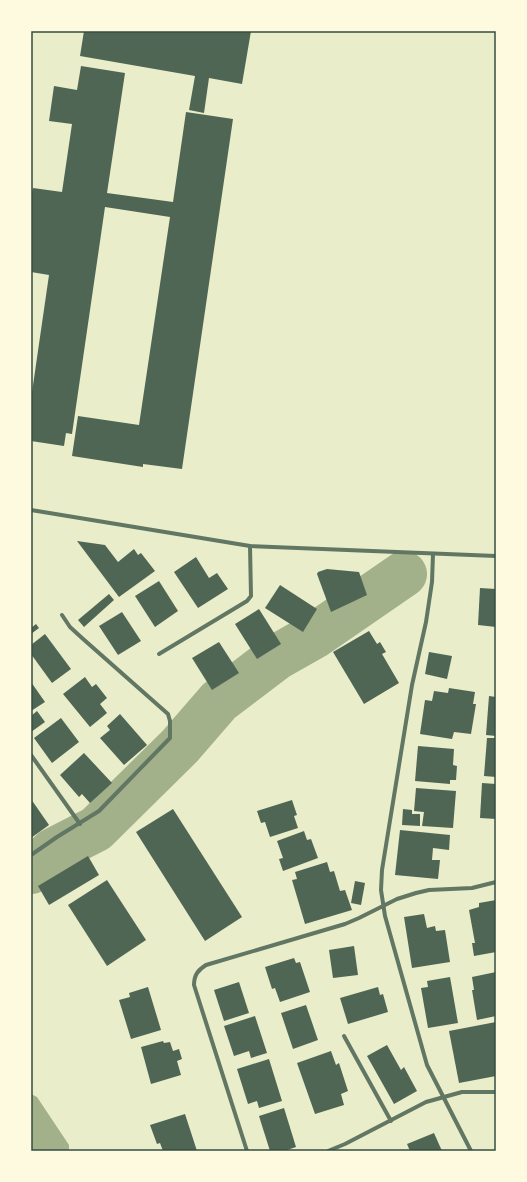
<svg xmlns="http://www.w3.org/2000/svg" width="527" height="1182" viewBox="0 0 527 1182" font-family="Commissioner,sans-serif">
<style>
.water{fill:#a3b18a}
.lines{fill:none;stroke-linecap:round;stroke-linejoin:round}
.river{stroke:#a3b18a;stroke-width:46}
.building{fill:#4f6655}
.minor{stroke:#617663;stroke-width:4}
.neatline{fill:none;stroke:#344e41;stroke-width:1.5}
</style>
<rect width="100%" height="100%" fill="#e9edc9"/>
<path class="water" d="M31,1094L37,1097L69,1145V1151H31Z"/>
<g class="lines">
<path class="river" d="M31,871L53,851L96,829L180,746L219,701L277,657L314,636L404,574"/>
</g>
<g class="building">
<path d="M84,31H251L242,84L209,78L204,113L189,110L195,76L80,56Z"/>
<path d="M81,66L125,73L107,193L173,202L186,112L233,119L182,469L143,464V467L72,456L78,416L139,425L170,217L105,207L72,434L66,433L64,446L31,441V399L49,275L31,272V195L33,188L62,192L72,124L49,121L54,86L77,90Z"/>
<path d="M77,541L105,545L118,562L134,549L138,555L141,553L155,571L119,597Z"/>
<path d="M196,557L209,578L217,573L228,589L198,608L174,572Z"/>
<path d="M327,569L359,572L367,595L331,612L317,574L318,572Z"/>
<path d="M159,581L178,611L155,627L135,596Z"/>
<path d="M280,585L317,609L303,632L265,608Z"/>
<path d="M480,588L496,589V627L478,625Z"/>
<path d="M109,594L114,600L84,627L78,620Z"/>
<path d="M259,609L281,644L257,659L235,624Z"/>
<path d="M122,612L141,641L118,655L99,626Z"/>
<path d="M36,624L39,628L31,634V628Z"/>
<path d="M369,631L377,644L380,642L386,652L382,654L399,683L364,704L333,652Z"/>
<path d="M45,634L71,669L52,683L31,654V645Z"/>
<path d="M219,642L239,673L212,690L192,658Z"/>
<path d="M429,652L452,656L447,679L425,674Z"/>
<path d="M85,677L92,687L96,684L107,698L100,704L107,713L90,727L63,694Z"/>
<path d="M31,682L45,702L31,711Z"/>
<path d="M449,688L475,692L473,704H476L471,734L454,732L452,739L420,734L425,700L432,701L434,691L448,693Z"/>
<path d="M489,696L496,697V736L486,735Z"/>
<path d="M37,711L45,722L31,732V716Z"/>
<path d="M120,714L147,745L124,765L100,738L110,730L107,726Z"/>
<path d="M61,718L79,742L52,763L34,738Z"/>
<path d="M487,738H496V777L484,776Z"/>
<path d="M418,746L454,749L453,765L457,766L456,780H450V784L415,781Z"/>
<path d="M84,753L112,783L90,803L82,794L79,797L60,775Z"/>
<path d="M482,783L496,784V819L480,818Z"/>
<path d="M416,788L456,791L453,828L422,826L424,812L414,811Z"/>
<path d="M31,799L49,825L31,838Z"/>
<path d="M292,800L297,815L294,816L298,828L270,837L265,822L261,823L257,811Z"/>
<path d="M173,809L242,917L205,941L136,832Z"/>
<path d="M403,809L412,810V814H420V826L402,825Z"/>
<path d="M400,830L450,835L449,850L433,848L432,860H440L438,879L395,875Z"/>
<path d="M304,831L307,840L311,839L318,858L283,871L279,859L283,858L277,841Z"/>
<path d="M88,856L99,875L49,905L38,886Z"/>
<path d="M327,862L330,872L334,871L340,891L345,890L352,910L305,924L292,880L297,879L295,872Z"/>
<path d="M107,880L146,940L107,966L68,905Z"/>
<path d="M355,881L365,883L361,905L351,903Z"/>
<path d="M496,900V952L474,956L472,943H475L469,910L479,907V903Z"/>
<path d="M424,914L427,928L435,926L436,931L445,930L450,962L412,968L404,917Z"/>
<path d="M354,946L358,975L333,978L329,950Z"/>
<path d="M294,958L296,963L300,962L310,992L280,1002L275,988L272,989L265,967Z"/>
<path d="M496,972V1016L477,1020L472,990H474L472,977Z"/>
<path d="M450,977L458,1023L428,1028L421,988L428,987L427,981Z"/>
<path d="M239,982L249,1013L224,1021L214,990Z"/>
<path d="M148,987L161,1030L131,1039L119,1000L130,997L129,993Z"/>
<path d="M378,987L380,995L383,994L388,1012L348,1024L340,998Z"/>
<path d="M306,1005L318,1040L293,1049L281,1013Z"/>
<path d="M255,1016L267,1053L251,1058L249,1051L234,1056L224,1026Z"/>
<path d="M496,1022V1076L459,1083L449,1031Z"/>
<path d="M163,1041L164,1043L170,1042L173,1051L179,1049L182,1059L177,1061L181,1075L151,1084L141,1047Z"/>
<path d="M387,1045L401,1070L404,1067L417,1091L394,1104L367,1056Z"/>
<path d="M331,1051L336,1065L339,1063L348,1091L341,1094L344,1105L315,1114L297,1063Z"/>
<path d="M269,1059L282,1101L259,1108L257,1101L248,1104L237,1069Z"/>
<path d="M284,1108L296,1147L284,1151H270L259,1116Z"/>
<path d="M185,1114L197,1151H163L160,1143L157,1144L150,1125Z"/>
<path d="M434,1133L442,1151H410L407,1144Z"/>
</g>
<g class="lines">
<g class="minor">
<path d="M31,510L250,546L496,556"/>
<path d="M433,554L432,582L426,622L412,685L382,870L381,890L385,916L427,1065L471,1151"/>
<path d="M159,654L247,601L251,596L250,546"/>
<path d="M31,755L80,824"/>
<path d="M31,855L57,837L99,811L170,738V721L168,714L82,638L70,627L62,615"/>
<path d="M344,1036L391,1121"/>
<path d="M247,1151L194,985C194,975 198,970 206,965L345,924L359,918L397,899L416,893L429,890L472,888L496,882"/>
<path d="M328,1151L345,1144L426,1102L462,1092H496"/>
</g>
</g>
<rect width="527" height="1182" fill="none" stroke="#fefae0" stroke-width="64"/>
<rect x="32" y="32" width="463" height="1118" class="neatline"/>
</svg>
